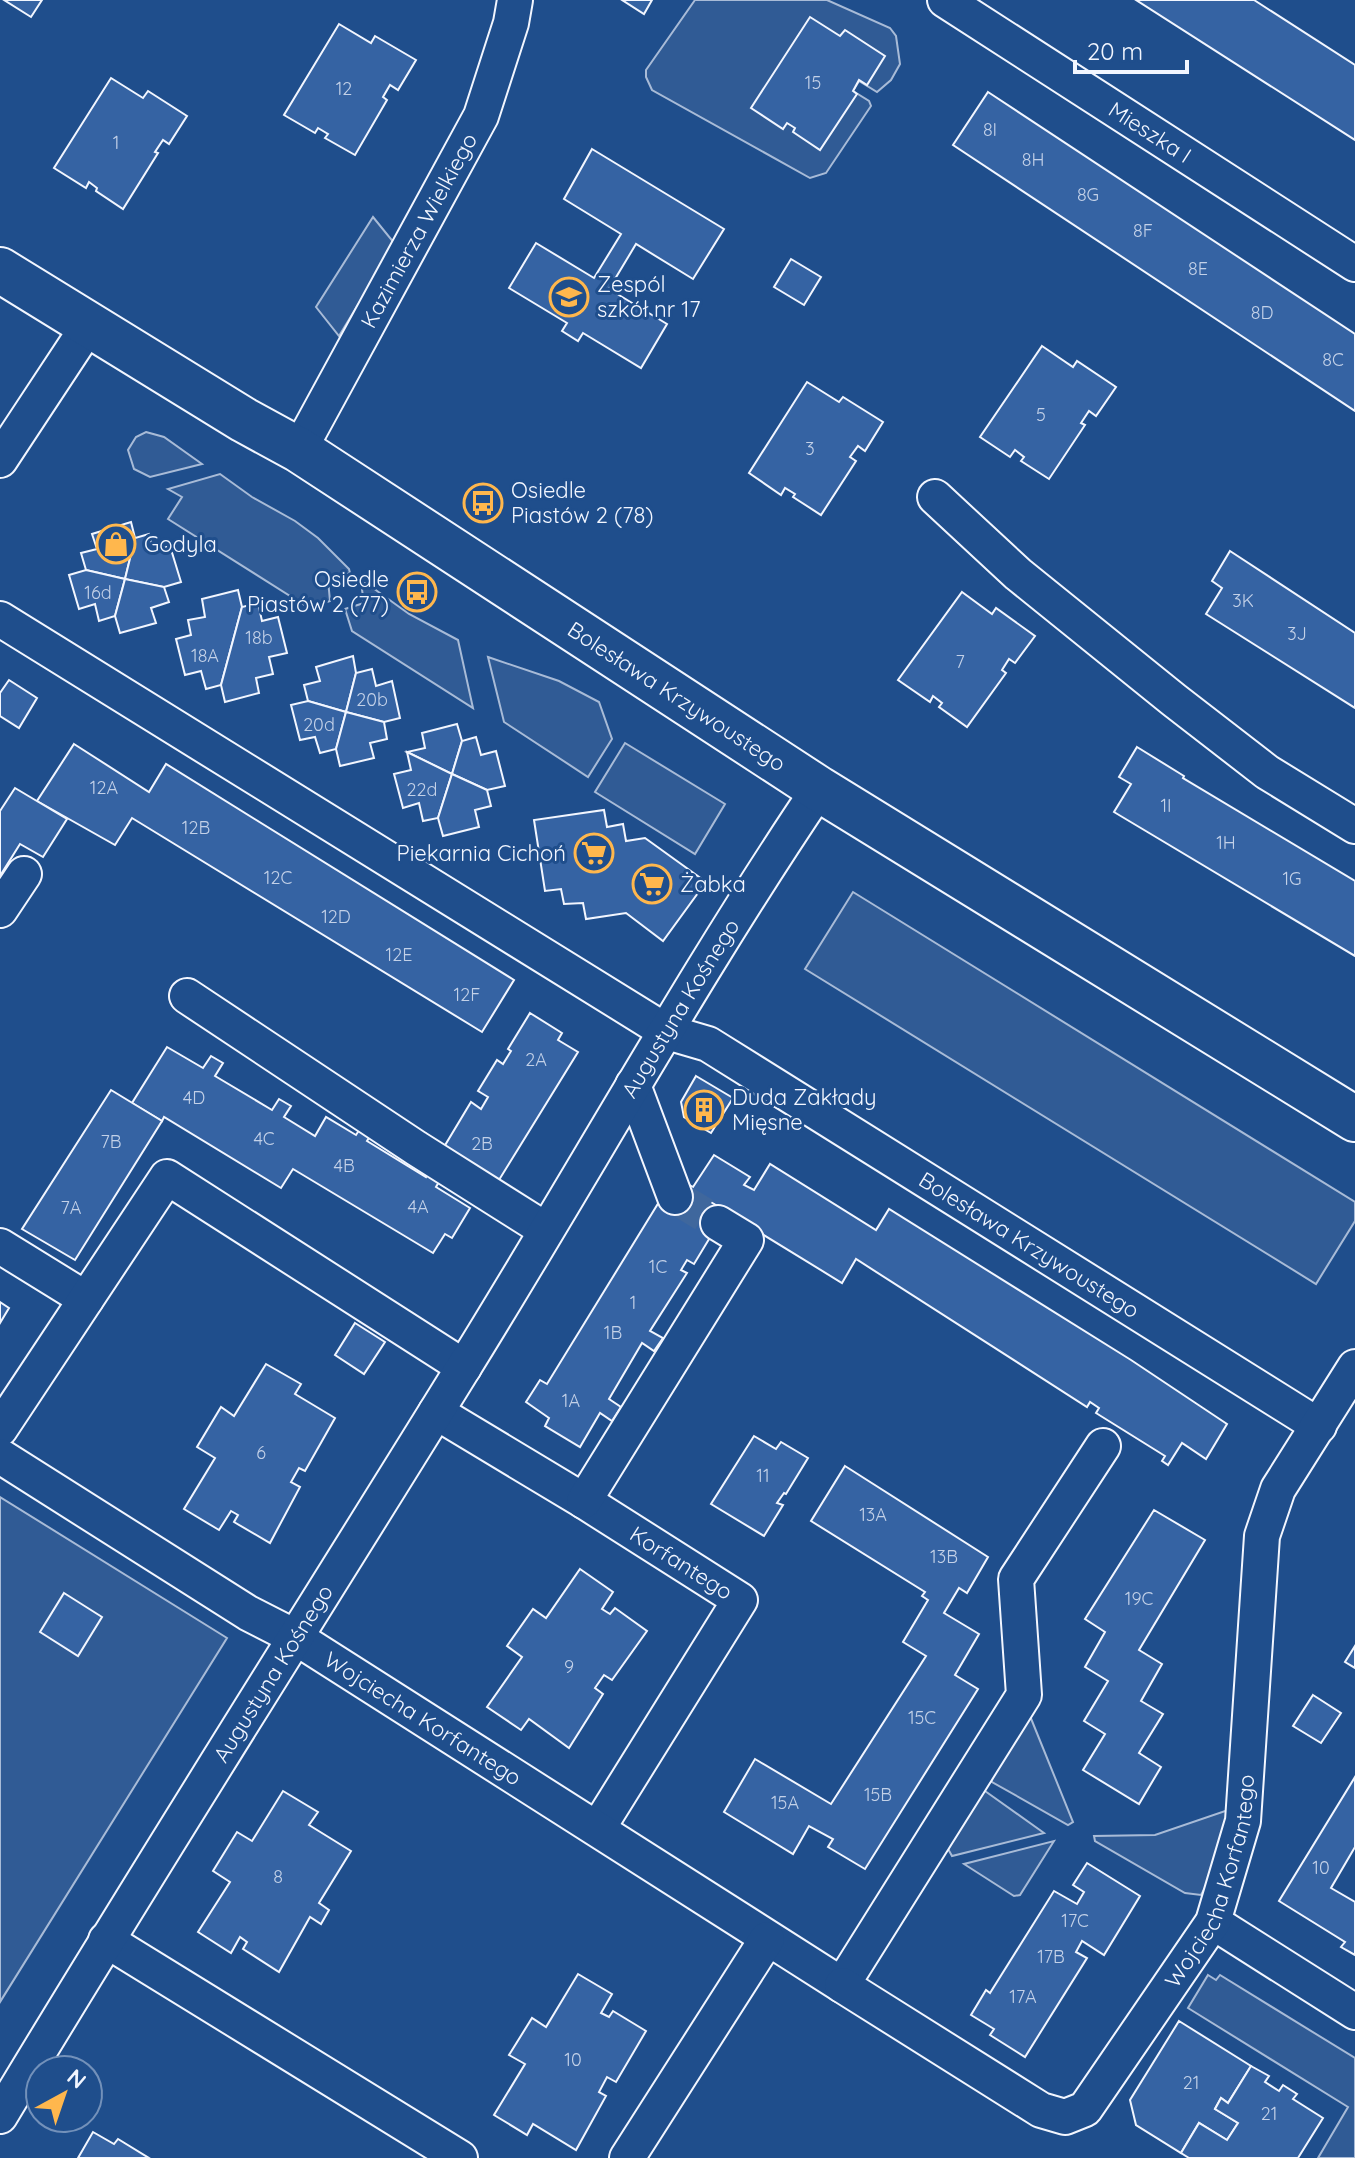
<svg xmlns="http://www.w3.org/2000/svg" width="1355" height="2158" viewBox="0 0 1355 2158" font-family="Quicksand,sans-serif">
<style>
.built{fill:#305b95;stroke:#a8bbd7;stroke-width:2}
.building{fill:#3563a3;stroke:#f2f6ff;stroke-width:2}
.lines{fill:none;stroke-linecap:round;stroke-linejoin:round}
.street-tunnel{stroke:#3f679d;stroke-width:34;stroke-dasharray:34 17;stroke-linecap:butt}
.street-casing{stroke:#f2f6ff;stroke-width:38}
.secondary-casing{stroke:#f2f6ff;stroke-width:48}
.street{stroke:#1f4e8c;stroke-width:34}
.secondary{stroke:#1f4e8c;stroke-width:44}
.labels{text-anchor:middle;dominant-baseline:central;stroke-width:6;stroke-linejoin:round;paint-order:stroke}
.number-label{font-size:18px;fill:#c3d1e8}
.street-label{font-size:22px;fill:#f2f6ff;stroke:#1f4e8c}
.poi-label{font-size:22px;fill:#f2f6ff;stroke:#1f4e8c;text-anchor:start}
</style>
<rect width="100%" height="100%" fill="#1f4e8c"/>
<g class="built">
<path d="M695,0H827L890,28L896,36L900,64L891,80L877,92L859,81L853,91L869,101L871,106L826,173L810,178L652,90L646,77V70Z"/>
<path d="M373,217L395,244L339,336L316,307Z"/>
<path d="M146,432L164,437L202,464L150,477L134,469L128,450L136,437Z"/>
<path d="M220,474L252,497L295,521L318,538L349,569L350,573L328,580L330,601L309,608L168,519L182,497L168,489Z"/>
<path d="M361,583H366L409,614L458,640L473,708L352,631L345,609L364,603Z"/>
<path d="M488,657L559,681L599,702L612,739L588,777L504,722Z"/>
<path d="M625,743L725,804L695,854L595,792Z"/>
<path d="M853,892L1355,1202V1221L1316,1284L805,969Z"/>
<path d="M0,1497L227,1638L0,2002Z"/>
<path d="M1030,1716L1073,1822L1068,1825L992,1782L989,1775Z"/>
<path d="M985,1791L1044,1833L952,1856L947,1847L978,1793Z"/>
<path d="M1231,1809L1220,1860L1201,1895L1185,1893L1095,1841L1094,1836L1155,1835Z"/>
<path d="M1054,1841L1020,1895L1014,1896L964,1864Z"/>
<path d="M1208,1975L1216,1980L1220,1975L1355,2058V2158H1318L1348,2107L1188,2008Z"/>
</g>
<g class="building">
<path d="M4,0H42L31,17Z"/>
<path d="M622,0H652L644,14Z"/>
<path d="M1136,0H1254L1355,65V140Z"/>
<path d="M810,17L840,36L845,30L885,56L867,85L859,80L853,91L857,94L820,150L793,132L795,128L787,123L783,129L751,108Z"/>
<path d="M339,24L371,43L375,36L416,60L398,90L390,85L383,97L387,100L355,155L325,138L328,134L318,128L315,133L284,115Z"/>
<path d="M111,78L143,98L148,91L187,116L169,144L163,140L155,152L158,153L123,209L96,191L97,188L89,182L86,188L54,168Z"/>
<path d="M988,92L1355,334V411L953,145Z"/>
<path d="M592,149L724,229L693,279L636,244L609,289L667,324L641,368L583,333L578,341L562,331L567,323L509,288L536,243L594,278L621,234L564,199Z"/>
<path d="M791,259L821,277L804,305L774,287Z"/>
<path d="M1042,346L1073,367L1077,361L1116,387L1096,416L1089,411L1081,423L1085,425L1049,479L1021,461L1024,457L1015,450L1010,457L980,437Z"/>
<path d="M807,382L839,402L843,397L883,422L865,451L858,446L850,457L856,461L821,515L793,497L795,494L785,488L781,495L749,473Z"/>
<path d="M131,522L135,538L125,579L86,570L81,553L97,549L92,534Z"/>
<path d="M149,534L154,551L170,546L181,582L164,587L125,579L135,538Z"/>
<path d="M1230,551L1355,633V708L1206,614L1222,588L1212,581Z"/>
<path d="M86,570L125,579L115,616L99,621L95,604L79,609L69,575Z"/>
<path d="M125,579L164,587L169,602L151,608L156,623L120,633L115,616Z"/>
<path d="M238,590L242,607L221,685L206,689L201,671L185,675L176,639L191,635L188,620L205,617L202,599Z"/>
<path d="M962,592L992,614L996,608L1035,636L1015,663L1009,659L1002,670L1006,673L967,727L939,707L942,703L933,696L930,702L898,680Z"/>
<path d="M258,603L262,621L278,617L287,653L269,657L273,674L256,678L259,693L225,702L221,685L242,607Z"/>
<path d="M353,656L356,673L346,712L308,701L304,685L320,681L316,667Z"/>
<path d="M372,669L376,686L392,681L400,718L384,722L346,712L356,673Z"/>
<path d="M9,680L37,698L19,728L0,716V693Z"/>
<path d="M308,701L346,712L336,749L320,753L315,737L300,740L291,705Z"/>
<path d="M346,712L384,722L387,739L370,743L374,758L340,766L336,749Z"/>
<path d="M457,724L462,741L452,774L407,752L425,748L422,733Z"/>
<path d="M476,737L481,755L496,751L505,786L487,790L452,774L462,741Z"/>
<path d="M74,744L149,792L166,764L514,980L482,1032L132,818L115,845L37,801Z"/>
<path d="M1137,747L1184,776L1183,778L1355,881V956L1114,812L1131,784L1119,777Z"/>
<path d="M407,752L452,774L438,818L423,821L419,803L403,808L394,774L411,770Z"/>
<path d="M452,774L487,790L491,806L475,810L479,827L443,836L438,818Z"/>
<path d="M15,788L67,819L43,857L20,844L0,876V811Z"/>
<path d="M604,810L607,827L623,824L626,841L645,838L706,882L663,941L626,913L586,919L583,903L564,904L561,889L545,891L534,820Z"/>
<path d="M530,1013L562,1033L558,1040L578,1052L499,1180L444,1147L471,1102L481,1109L488,1097L478,1091L497,1060L503,1064L511,1051L508,1049Z"/>
<path d="M167,1047L203,1068L211,1056L223,1063L215,1076L272,1110L279,1099L291,1106L284,1117L315,1136L326,1117L356,1135L363,1124L374,1130L367,1141L426,1177L431,1168L443,1175L436,1187L470,1208L452,1238L445,1234L433,1253L293,1169L281,1188L164,1117L162,1121L132,1103Z"/>
<path d="M696,1076L733,1098L711,1133L684,1117L681,1102Z"/>
<path d="M111,1090L162,1121L75,1260L22,1229Z"/>
<path d="M714,1155L750,1177L744,1185L754,1190L770,1164L876,1230L889,1209L1131,1360L1227,1424L1206,1459L1182,1443L1168,1465L1162,1461L1165,1456L1096,1413L1099,1408L1090,1402L1087,1407L856,1259L842,1283L682,1185L684,1182L693,1187Z"/>
<path d="M682,1185L726,1211L694,1264L687,1260L681,1270L687,1273L650,1331L663,1338L654,1351L642,1343L609,1399L621,1407L612,1421L600,1413L580,1447L545,1426L549,1418L526,1402L540,1380L547,1384L659,1202Z"/>
<path d="M0,1302L9,1308L0,1323Z"/>
<path d="M355,1323L385,1342L364,1374L335,1355Z"/>
<path d="M266,1364L301,1384L295,1394L335,1418L305,1471L299,1468L291,1482L300,1487L270,1543L234,1522L238,1515L231,1511L219,1530L184,1509L215,1458L197,1447L221,1407L234,1416Z"/>
<path d="M754,1436L776,1449L781,1442L808,1458L786,1494L784,1493L777,1503L783,1505L764,1536L711,1504Z"/>
<path d="M845,1466L988,1557L967,1593L959,1588L944,1613L979,1634L955,1675L978,1689L865,1869L828,1847L833,1839L809,1826L793,1854L724,1812L755,1759L831,1804L926,1656L903,1642L928,1600L922,1596L925,1592L811,1521Z"/>
<path d="M1154,1510L1205,1540L1139,1650L1162,1664L1141,1701L1163,1714L1139,1753L1161,1767L1139,1804L1083,1770L1105,1734L1084,1721L1108,1681L1085,1667L1105,1632L1085,1619Z"/>
<path d="M580,1569L613,1592L602,1609L610,1614L615,1608L647,1631L612,1680L604,1675L595,1688L603,1694L569,1748L529,1719L521,1730L487,1707L522,1657L507,1646L533,1609L546,1618Z"/>
<path d="M64,1593L102,1617L78,1656L40,1632Z"/>
<path d="M1355,1646V1668L1345,1662Z"/>
<path d="M1313,1695L1341,1713L1321,1743L1293,1726Z"/>
<path d="M1355,1777V1847L1331,1888L1355,1902V1955L1341,1947L1345,1942L1279,1901Z"/>
<path d="M283,1791L318,1812L309,1825L351,1851L319,1903L329,1910L321,1924L310,1917L279,1972L243,1949L247,1942L240,1937L231,1953L198,1932L230,1882L213,1871L237,1832L252,1841Z"/>
<path d="M1087,1863L1140,1896L1104,1955L1082,1941L1076,1952L1087,1958L1025,2057L990,2035L994,2029L971,2015L986,1990L990,1993L1054,1891L1077,1904L1084,1892L1073,1885Z"/>
<path d="M578,1974L612,1994L601,2013L609,2017L613,2011L646,2031L616,2082L607,2077L599,2092L606,2096L576,2150L533,2124L527,2135L494,2115L525,2064L509,2055L532,2018L546,2027Z"/>
<path d="M1179,2021L1251,2066L1228,2103L1221,2098L1215,2109L1238,2123L1227,2140L1199,2123L1181,2153L1136,2125L1130,2100Z"/>
<path d="M1251,2066L1269,2076L1265,2082L1279,2091L1283,2085L1297,2094L1293,2099L1323,2118L1298,2158H1189L1181,2153L1199,2123L1227,2140L1238,2123L1215,2109L1221,2098L1228,2103Z"/>
<path d="M93,2132L114,2144L118,2139L149,2158H78Z"/>
</g>
<g class="lines">
<path class="street-tunnel" d="M675,1197L718,1223"/>
<g class="street-casing">
<g id="street">
<path id="s1" d="M945,0L1355,264"/>
<path id="s2" d="M299,450L481,116L511,23L515,0"/>
<path d="M0,460L89,325"/>
<path d="M935,497L1018,574L1174,700L1267,772L1355,826"/>
<path id="s3" d="M0,619L667,1032L708,1044L1319,1426"/>
<path d="M0,910L24,874"/>
<path d="M187,996L416,1148L546,1230"/>
<path d="M633,1085L675,1197"/>
<path d="M0,1246L86,1299"/>
<path id="s4" d="M436,1412L584,1501L740,1600L598,1828"/>
<path d="M0,1429L167,1177L464,1367"/>
<path id="s5" d="M0,1456L248,1613L295,1637L842,1985L1024,1695L1016,1579L1103,1446"/>
<path d="M584,1501L746,1240L718,1223"/>
<path d="M1213,1922L1355,2012"/>
<path d="M106,1940L460,2158"/>
<path id="s6" d="M842,1985L1041,2110L1065,2117L1085,2109L1213,1922L1243,1821L1262,1536L1278,1489L1355,1367"/>
<path id="s7" d="M0,2116C151,1865 308,1619 462,1370C582,1177 692,977 819,789"/>
<path d="M627,2158L767,1939"/>
</g>
</g>
<g class="secondary-casing">
<g id="secondary">
<path id="s8" d="M0,270L244,420L299,450L819,789L1355,1119"/>
</g>
</g>
<use href="#street" class="street"/>
<use href="#secondary" class="secondary"/>
</g>
<defs>
<g id="school-ring" transform="scale(2)"><circle r="9.5" fill="#1f4e8c" stroke="#ffb74d" stroke-width="1.5"/><path d="M0-5L7-2L0 1L-7-2ZM-4 1L0 2.5L4 1V4Q0 6-4 4Z" fill="#ffb74d"/></g>
<g id="bus-ring" transform="scale(2)"><circle r="9.5" fill="#1f4e8c" stroke="#ffb74d" stroke-width="1.5"/><path d="M-5-6H5V4H4V6H2V4H-2V6H-4V4H-5ZM-3.5-4V0h7V-4ZM-3.5 1.2v1.5H-2V1.2ZM2 1.2v1.5H3.5V1.2Z" fill="#ffb74d"/></g>
<g id="shop-ring" transform="scale(2)"><circle r="9.5" fill="#1f4e8c" stroke="#ffb74d" stroke-width="1.5"/><path d="M-5-2.5h2.3a2.7 3.5 0 0 1 5.4 0H5L5.5 6h-11ZM-1.5-2.5h3a1.5 2.3 0 0 0-3 0Z" fill="#ffb74d"/></g>
<g id="supermarket-ring" transform="scale(2)"><circle r="9.5" fill="#1f4e8c" stroke="#ffb74d" stroke-width="1.5"/><path d="M-6-5.5h2.5l.6 2H6L4.5 2H-2.5L-4.4-4H-6ZM-1.5 3.2a1.3 1.3 0 1 0 .1 0ZM3 3.2a1.3 1.3 0 1 0 .1 0Z" fill="#ffb74d"/></g>
<g id="building-ring" transform="scale(2)"><circle r="9.5" fill="#1f4e8c" stroke="#ffb74d" stroke-width="1.5"/><path d="M-4-6H4V6H1V3H-1V6H-4ZM-2.5-4.3h1.7v1.8h-1.7ZM.8-4.3h1.7v1.8H.8ZM-2.5-1h1.7V.8h-1.7ZM.8-1h1.7V.8H.8Z" fill="#ffb74d"/></g>
</defs>
<g fill-rule="evenodd">
<use href="#school-ring" x="569" y="297"/>
<use href="#bus-ring" x="483" y="503"/>
<use href="#shop-ring" x="116" y="544"/>
<use href="#bus-ring" x="417" y="592"/>
<use href="#supermarket-ring" x="594" y="853"/>
<use href="#supermarket-ring" x="652" y="884"/>
<use href="#building-ring" x="704" y="1110"/>
</g>
<g class="labels">
<g class="number-label">
<text x="813" y="82">15</text>
<text x="344" y="88">12</text>
<text x="990" y="129">8I</text>
<text x="116" y="142">1</text>
<text x="1033" y="159">8H</text>
<text x="1088" y="194">8G</text>
<text x="1143" y="230">8F</text>
<text x="1198" y="268">8E</text>
<text x="1262" y="312">8D</text>
<text x="1333" y="359">8C</text>
<text x="1041" y="414">5</text>
<text x="810" y="448">3</text>
<text x="98" y="592">16d</text>
<text x="1243" y="600">3K</text>
<text x="1297" y="633">3J</text>
<text x="259" y="637">18b</text>
<text x="205" y="655">18A</text>
<text x="960" y="661">7</text>
<text x="372" y="699">20b</text>
<text x="319" y="724">20d</text>
<text x="104" y="787">12A</text>
<text x="422" y="789">22d</text>
<text x="1166" y="805">1I</text>
<text x="196" y="827">12B</text>
<text x="1226" y="842">1H</text>
<text x="278" y="877">12C</text>
<text x="1292" y="878">1G</text>
<text x="336" y="916">12D</text>
<text x="399" y="954">12E</text>
<text x="467" y="994">12F</text>
<text x="536" y="1059">2A</text>
<text x="194" y="1097">4D</text>
<text x="264" y="1138">4C</text>
<text x="111" y="1141">7B</text>
<text x="482" y="1143">2B</text>
<text x="344" y="1165">4B</text>
<text x="418" y="1206">4A</text>
<text x="71" y="1207">7A</text>
<text x="658" y="1266">1C</text>
<text x="633" y="1302">1</text>
<text x="613" y="1332">1B</text>
<text x="571" y="1400">1A</text>
<text x="261" y="1452">6</text>
<text x="763" y="1475">11</text>
<text x="873" y="1514">13A</text>
<text x="944" y="1556">13B</text>
<text x="1139" y="1598">19C</text>
<text x="569" y="1666">9</text>
<text x="922" y="1717">15C</text>
<text x="878" y="1794">15B</text>
<text x="785" y="1802">15A</text>
<text x="1321" y="1867">10</text>
<text x="278" y="1876">8</text>
<text x="1075" y="1920">17C</text>
<text x="1051" y="1956">17B</text>
<text x="1023" y="1996">17A</text>
<text x="573" y="2059">10</text>
<text x="1191" y="2082">21</text>
<text x="1269" y="2113">21</text>
</g>
<g class="street-label">
<text stroke="none"><textPath href="#s1" startOffset="244">Mieszka I</textPath></text>
<text stroke="none"><textPath href="#s2" startOffset="250">Kazimierza Wielkiego</textPath></text>
<text stroke="none"><textPath href="#s8" startOffset="800">Bolesława Krzywoustego</textPath></text>
<text stroke="none"><textPath href="#s7" startOffset="1300">Augustyna Kośnego</textPath></text>
<text stroke="none"><textPath href="#s3" startOffset="1206">Bolesława Krzywoustego</textPath></text>
<text stroke="none"><textPath href="#s4" startOffset="288">Korfantego</textPath></text>
<text stroke="none"><textPath href="#s7" startOffset="520">Augustyna Kośnego</textPath></text>
<text stroke="none"><textPath href="#s5" startOffset="498">Wojciecha Korfantego</textPath></text>
<text stroke="none"><textPath href="#s6" startOffset="546">Wojciecha Korfantego</textPath></text>
</g>
<g class="poi-label">
<text x="597" y="284">Zespól<tspan x="597" dy="25">szkół nr 17</tspan></text>
<text x="511" y="490">Osiedle<tspan x="511" dy="25">Piastów 2 (78)</tspan></text>
<text x="144" y="544">Godyla</text>
<text x="389" y="579" text-anchor="end">Osiedle<tspan x="389" dy="25">Piastów 2 (77)</tspan></text>
<text x="566" y="853" text-anchor="end">Piekarnia Cichoń</text>
<text x="680" y="884">Żabka</text>
<text x="732" y="1097">Duda Zakłady<tspan x="732" dy="25">Mięsne</tspan></text>
</g>
</g>
<g transform="translate(64 2094) rotate(40)"><circle r="38" fill="#1f4e8c" stroke="#7391ba" stroke-width="2"/>
<path d="M0-6L14 30L0 20L-14 30Z" fill="#ffb74d"/>
<text y="-12" font-size="22" font-weight="bold" text-anchor="middle" fill="#f2f6ff">N</text>
</g>
<path d="M1075 60v12h112v-12" fill="none" stroke="#f2f6ff" stroke-width="4"/>
<text x="1087" y="60" font-size="24" fill="#f2f6ff" stroke="#1f4e8c" stroke-width="6" paint-order="stroke">20 m</text>
</svg>
